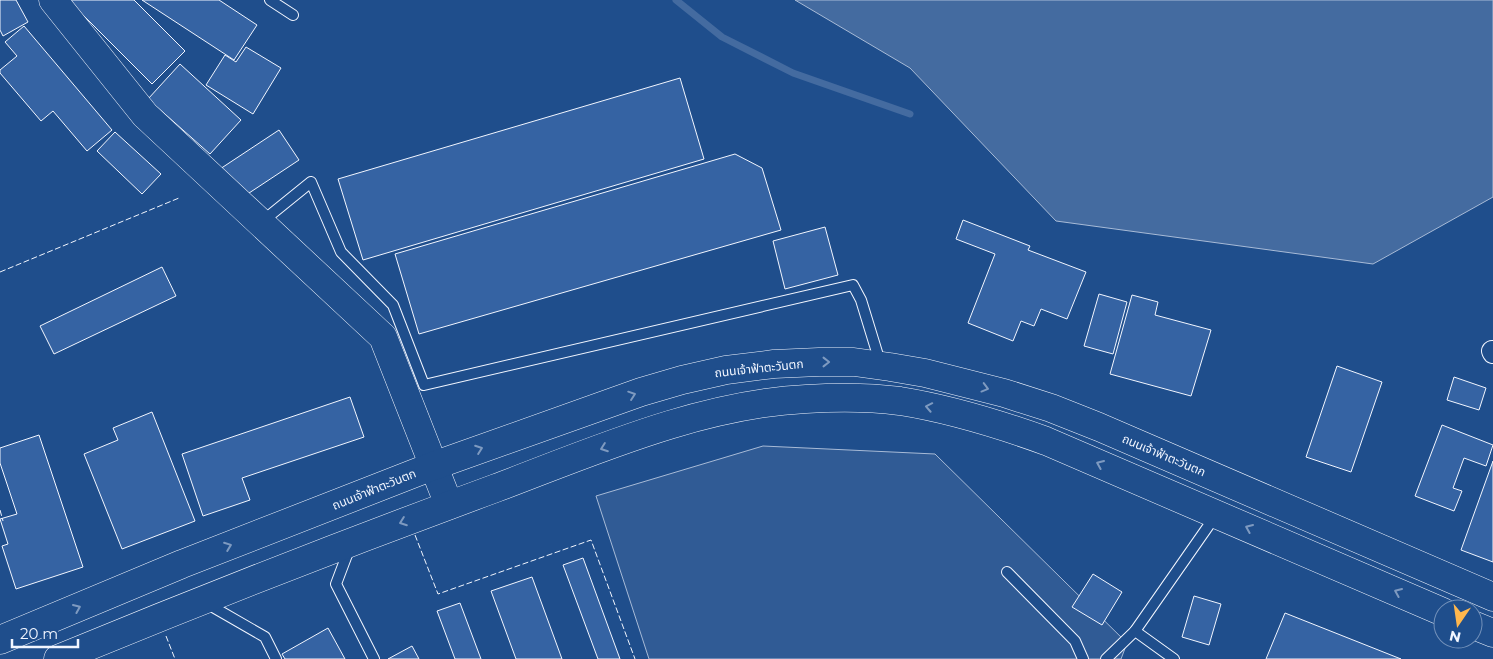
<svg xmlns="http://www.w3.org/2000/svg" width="1493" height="659" viewBox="0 0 1493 659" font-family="Montserrat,'Noto Sans Thai',sans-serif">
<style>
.green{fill:#305b95;stroke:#a8bbd7}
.water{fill:#446ba0;stroke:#a8bbd7}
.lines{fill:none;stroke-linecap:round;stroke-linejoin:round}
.stream{stroke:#446ba0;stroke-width:7}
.building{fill:#3563a3;stroke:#f2f6ff}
.lane-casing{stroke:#f2f6ff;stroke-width:12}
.street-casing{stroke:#f2f6ff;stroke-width:22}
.secondary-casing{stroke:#f2f6ff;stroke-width:29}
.lane{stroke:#1f4e8c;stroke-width:10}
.street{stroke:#1f4e8c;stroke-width:20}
.secondary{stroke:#1f4e8c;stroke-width:28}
.fence{stroke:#f2f6ff;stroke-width:1;stroke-dasharray:6 2.5;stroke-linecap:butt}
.oneway{stroke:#7e9ac0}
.labels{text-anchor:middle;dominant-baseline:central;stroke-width:4;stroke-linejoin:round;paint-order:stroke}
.street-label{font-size:12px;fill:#f2f6ff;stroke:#1f4e8c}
</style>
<rect width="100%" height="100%" fill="#1f4e8c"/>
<path class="green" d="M763,446L935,454L1127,643L1121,659H649L596,496Z"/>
<path class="water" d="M795,0H1493V197L1373,264L1056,221L910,68Z"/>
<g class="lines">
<path class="stream" d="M676,0L722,37L793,73L910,114"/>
</g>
<g class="building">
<path d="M0,0H16L28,22L3,36L0,30Z"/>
<path d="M68,0H134L185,51L152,84Z"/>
<path d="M142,0H219L257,25L234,60Z"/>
<path d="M24,26L112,130L87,151L53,111L41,121L0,73V70L17,56L5,42Z"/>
<path d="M246,47L281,68L253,114L206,85L225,55L236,62Z"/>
<path d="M180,64L241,120L210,154L148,99Z"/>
<path d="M680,78L704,159L363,260L338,179Z"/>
<path d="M279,130L299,160L240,199L220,169Z"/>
<path d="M115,132L161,174L142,194L97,151Z"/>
<path d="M735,154L762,168L781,230L419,334L395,254Z"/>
<path d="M963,220L1030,246L1028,250L1086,272L1067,319L1041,309L1034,326L1021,321L1013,341L968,323L995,254L956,239Z"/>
<path d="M825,227L838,275L785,289L773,241Z"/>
<path d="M162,267L176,296L54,354L40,326Z"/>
<path d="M1099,294L1127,302L1113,354L1084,346Z"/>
<path d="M1132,295L1158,302L1155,315L1211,330L1191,396L1110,374Z"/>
<path d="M1337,366L1382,382L1351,472L1306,457Z"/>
<path d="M1454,377L1486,388L1479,410L1447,400Z"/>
<path d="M350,397L364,437L242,478L250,500L203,516L182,454Z"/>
<path d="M152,412L195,521L122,549L84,454L118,440L113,428Z"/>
<path d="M1442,425L1493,445L1486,466L1464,458L1453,488L1462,491L1454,511L1415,496Z"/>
<path d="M39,435L83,567L16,589L2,546L8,544L0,519L17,514L0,463V448Z"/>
<path d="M1493,461V562L1461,550Z"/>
<path d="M583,558L620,659H598L563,565Z"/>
<path d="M1093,574L1122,592L1102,625L1072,607Z"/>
<path d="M532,577L562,659H516L491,591Z"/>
<path d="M1194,596L1221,604L1209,645L1182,637Z"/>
<path d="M460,603L481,659H455L437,611Z"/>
<path d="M1285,613L1401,659H1266Z"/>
<path d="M328,628L345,659H285L282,654Z"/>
<path d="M412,646L419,659H388Z"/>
</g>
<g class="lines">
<g class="lane-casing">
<g id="lane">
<path d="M270,0L293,15"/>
<path d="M262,223L269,216L311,182L341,252L393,305L424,385L853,285L861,300L880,362"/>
<path d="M350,547L336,584L374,659"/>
<path d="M1007,572L1075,641L1083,659"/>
<path d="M206,603L265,637L276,659"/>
<path d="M1135,631L1174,659"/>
<path d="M1106,659L1135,631L1216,515"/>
</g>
</g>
<g class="street-casing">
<path id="street" d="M1492,351L1493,353"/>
</g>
<g class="secondary-casing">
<g id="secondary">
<path d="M53,0L145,115L383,337L449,505"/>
<path d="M1473,625L1493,633"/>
<path d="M0,640L182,564L433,466L641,392L682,380L726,370L774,364L819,362H854L890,367L925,373L1004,393L1051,408L1099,427L1493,597"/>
<path d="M58,659C203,599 349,542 496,488C594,451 701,404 806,399C837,397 869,397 900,401C950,409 999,424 1046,441L1443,612"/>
</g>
</g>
<use href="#lane" class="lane"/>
<use href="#street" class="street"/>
<use href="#secondary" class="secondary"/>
<g class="fence">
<path d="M0,272L179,198"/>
<path d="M0,510L3,521"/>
<path d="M415,535L438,594L591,540L635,659"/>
<path d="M166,636L175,659"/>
</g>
</g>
<defs><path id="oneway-chevron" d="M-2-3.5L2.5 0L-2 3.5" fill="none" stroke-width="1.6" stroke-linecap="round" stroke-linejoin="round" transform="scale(1.25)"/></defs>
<g class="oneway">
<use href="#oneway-chevron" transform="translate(826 362)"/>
<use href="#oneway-chevron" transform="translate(985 388) rotate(15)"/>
<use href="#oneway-chevron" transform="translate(632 395) rotate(-19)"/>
<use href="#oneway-chevron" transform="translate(929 407) rotate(-169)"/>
<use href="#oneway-chevron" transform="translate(604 448) rotate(160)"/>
<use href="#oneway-chevron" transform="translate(479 449) rotate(-20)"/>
<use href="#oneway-chevron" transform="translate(1100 464) rotate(-157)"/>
<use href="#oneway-chevron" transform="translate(403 522) rotate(160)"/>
<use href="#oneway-chevron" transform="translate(1249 528) rotate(-157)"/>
<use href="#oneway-chevron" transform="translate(228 546) rotate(-21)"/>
<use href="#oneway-chevron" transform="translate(1398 592) rotate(-157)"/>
<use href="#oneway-chevron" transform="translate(77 608) rotate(-23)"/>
</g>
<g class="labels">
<g class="street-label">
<text transform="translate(759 368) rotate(-6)">ถนนเจ้าฟ้าตะวันตก</text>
<text transform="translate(1164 455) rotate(23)">ถนนเจ้าฟ้าตะวันตก</text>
<text transform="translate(374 489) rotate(-22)">ถนนเจ้าฟ้าตะวันตก</text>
</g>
</g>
<g transform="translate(1458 624) rotate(193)"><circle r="24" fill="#1f4e8c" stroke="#7391ba"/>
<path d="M0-4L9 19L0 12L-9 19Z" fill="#ffb74d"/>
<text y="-8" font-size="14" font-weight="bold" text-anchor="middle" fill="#f2f6ff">N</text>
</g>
<path d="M12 639v8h66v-8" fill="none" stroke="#f2f6ff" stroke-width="2.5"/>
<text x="20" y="639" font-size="15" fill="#f2f6ff" stroke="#1f4e8c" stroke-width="4" paint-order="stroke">20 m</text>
</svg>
